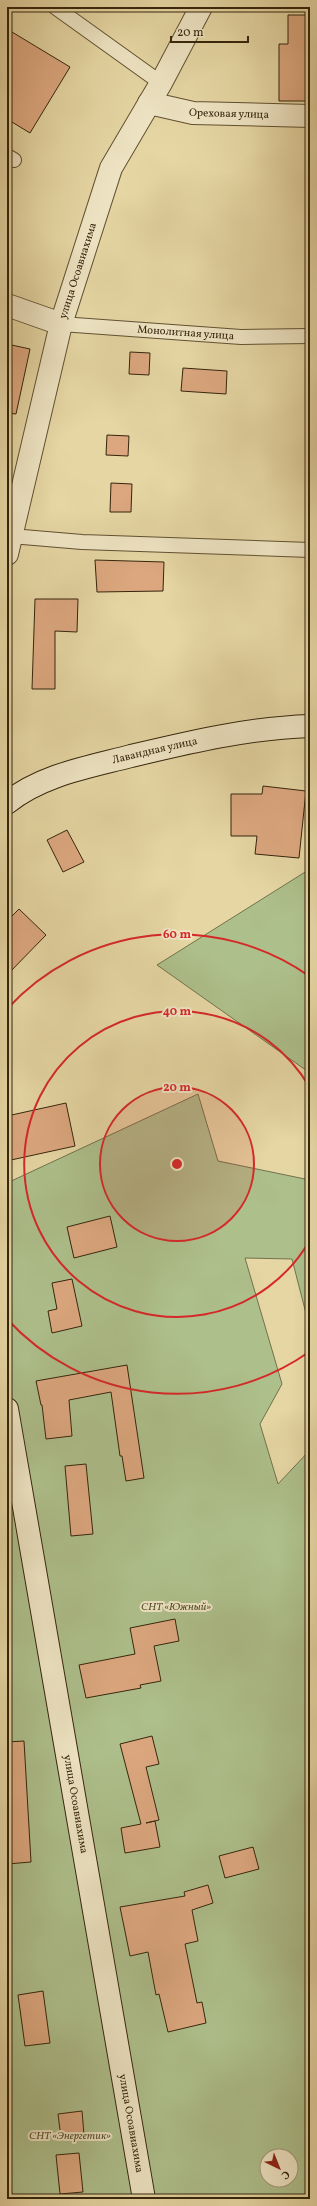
<svg xmlns="http://www.w3.org/2000/svg" width="317" height="2206" viewBox="0 0 317 2206" font-family="Vollkorn,serif">
<style>
.green{fill:#adbf8b;stroke:#71724c;fill-rule:evenodd}
.building{fill:#dca77f;stroke:#35250c}
.lines{fill:none;stroke-linecap:round;stroke-linejoin:round}
.lane-casing{stroke:#615132;stroke-width:16}
.street-casing{stroke:#615132;stroke-width:24}
.secondary-casing{stroke:#35250c;stroke-width:24}
.lane{stroke:#eee4c3;stroke-width:14}
.street{stroke:#eee4c3;stroke-width:22}
.secondary{stroke:#eee4c3;stroke-width:22}
.ring{fill:none;stroke:#d62828;stroke-width:2}
.labels{text-anchor:middle;dominant-baseline:central;stroke-width:4;stroke-linejoin:round;paint-order:stroke}
.street-label{font-size:11px;fill:#35250c;stroke:#eee4c3}
.park-label{font-size:11px;font-style:italic;fill:#534c2c;stroke:#eee4c3}
.centre{fill:#d62828;stroke:#eee4c3;stroke-width:2}
.ring-label{font-size:12px;text-anchor:middle;font-weight:bold;fill:#d62828;stroke:#eee4c3;stroke-width:4;stroke-linejoin:round;paint-order:stroke}
</style>
<rect width="100%" height="100%" fill="#e5d6a3"/>
<filter id="stains"><feTurbulence type="fractalNoise" baseFrequency=".005" numOctaves="4"/><feColorMatrix values="0 0 0 0 .2 0 0 0 0 .09 0 0 0 0 .02 0 0 0 .5 -.17"/></filter>
<radialGradient id="worn" r=".72"><stop offset=".6" stop-color="#630" stop-opacity="0"/><stop offset="1" stop-color="#630" stop-opacity=".3"/></radialGradient>
<g class="green">
<path d="M310,869V1073L157,965Z"/>
<path d="M198,1094L218,1161L305,1179L310,1165V1329L292,1259L245,1258L282,1384L260,1424L278,1484L310,1450V2199H7V1183ZM267,2156H291V2180H267Z"/>
</g>
<g class="building">
<path d="M288,15H310V93H307V101H279V44H288Z"/>
<path d="M7,29L70,67L30,133L7,119Z"/>
<path d="M7,344L30,349L16,414L7,413Z"/>
<path d="M130,352L150,353L149,375L129,374Z"/>
<path d="M183,368L227,371L226,394L181,391Z"/>
<path d="M107,435L129,436L128,456L106,455Z"/>
<path d="M111,483L132,484L131,512H110Z"/>
<path d="M95,560L164,562L163,591L97,592Z"/>
<path d="M35,599H78L77,632L55,631V689H32Z"/>
<path d="M263,786L306,791L299,858L255,854L257,836H231V794H262Z"/>
<path d="M67,830L84,862L63,872L47,840Z"/>
<path d="M19,909L46,935L7,975V921Z"/>
<path d="M66,1103L75,1146L11,1160L7,1143V1116Z"/>
<path d="M110,1216L117,1247L74,1258L67,1227Z"/>
<path d="M72,1279L82,1326L52,1333L48,1311L57,1309L52,1283Z"/>
<path d="M127,1365L144,1478L126,1481L122,1456H120L111,1392L69,1400L72,1436L46,1439L42,1405H41L36,1381Z"/>
<path d="M86,1464L93,1534L71,1536L65,1466Z"/>
<path d="M175,1619L179,1641L154,1646L161,1681L140,1685L141,1688L86,1698L79,1665L135,1654L130,1628Z"/>
<path d="M152,1736L159,1764L146,1767L159,1820L146,1823L155,1821L160,1847L125,1853L121,1828L141,1824L120,1744Z"/>
<path d="M24,1741L31,1862L7,1864V1742Z"/>
<path d="M253,1847L259,1869L225,1878L219,1856Z"/>
<path d="M208,1885L213,1903L192,1910L198,1941L185,1944L197,2003L202,2002L206,2023L168,2032L159,1994L156,1995L148,1952L130,1956L120,1907L185,1896L184,1892Z"/>
<path d="M43,1991L50,2043L25,2046L18,1995Z"/>
<path d="M82,2111L84,2135L61,2138L58,2114Z"/>
<path d="M79,2153L83,2192L60,2194L56,2155Z"/>
</g>
<g class="lines">
<g class="lane-casing">
<g id="lane">
<path d="M55,7L161,83"/>
<path d="M7,156L14,160"/>
<path id="s1" d="M61,324L241,337L310,336"/>
<path d="M11,536L82,542L310,550"/>
</g>
</g>
<g class="street-casing">
<g id="street">
<path id="s2" d="M149,103L193,113L310,116"/>
<path d="M7,305L61,324"/>
<path id="s3" d="M7,554L61,324L111,168L161,83L201,7"/>
</g>
</g>
<g class="secondary-casing">
<g id="secondary">
<path id="s4" d="M7,803C41,775 89,767 131,756C190,742 249,728 310,726"/>
<path id="s5" d="M7,1409L144,2199"/>
</g>
</g>
<use href="#lane" class="lane"/>
<use href="#street" class="street"/>
<use href="#secondary" class="secondary"/>
</g>
<circle cx="177" cy="1164" r="77" fill="#d62828" fill-opacity=".12"/>
<g class="ring">
<circle cx="177" cy="1164" r="77"/>
<path d="M310 1240A153 153 0 1 1 310 1088"/>
<path d="M309 1352A230 230 0 0 1 7 1319M7 1009A230 230 0 0 1 309 976"/>
</g>
<g class="labels">
<g class="street-label">
<text stroke="none"><textPath href="#s2" startOffset="81">Ореховая улица</textPath></text>
<text stroke="none"><textPath href="#s3" startOffset="292">улица Осоавиахима</textPath></text>
<text stroke="none"><textPath href="#s1" startOffset="125">Монолитная улица</textPath></text>
<text stroke="none"><textPath href="#s4" startOffset="158">Лавандная улица</textPath></text>
<text stroke="none"><textPath href="#s5" startOffset="401">улица Осоавиахима</textPath></text>
<text stroke="none"><textPath href="#s5" startOffset="725">улица Осоавиахима</textPath></text>
</g>
<g class="park-label">
<text x="176" y="1607">СНТ «Южный»</text>
<text x="70" y="2136">СНТ «Энергетик»</text>
</g>
</g>
<circle cx="177" cy="1164" r="6" class="centre"/>
<g class="ring-label">
<text x="177" y="938">60 m</text>
<text x="177" y="1015">40 m</text>
<text x="177" y="1091">20 m</text>
</g>
<rect width="317" height="2206" fill="none" stroke="#e5d6a3" stroke-width="24"/>
<rect x="8" y="8" width="301" height="2190" fill="none" stroke="#35250c" stroke-width="2"/>
<rect x="12" y="12" width="293" height="2182" fill="none" stroke="#35250c"/>
<g transform="translate(279 2168) rotate(137)"><circle r="19" fill="#eee4c3" stroke="#a4987a"/>
<path d="M0-3L7 15L0 10L-7 15Z" fill="#8f2418"/>
<text y="-6" font-size="11" font-weight="bold" text-anchor="middle" fill="#35250c">С</text>
</g>
<path d="M171 36v6h77v-6" fill="none" stroke="#35250c" stroke-width="2"/>
<text x="177" y="36" font-size="12" fill="#35250c" stroke="#eee4c3" stroke-width="3" paint-order="stroke">20 m</text>
<rect width="100%" height="100%" filter="url(#stains)"/>
<rect width="100%" height="100%" fill="url(#worn)"/>
</svg>
